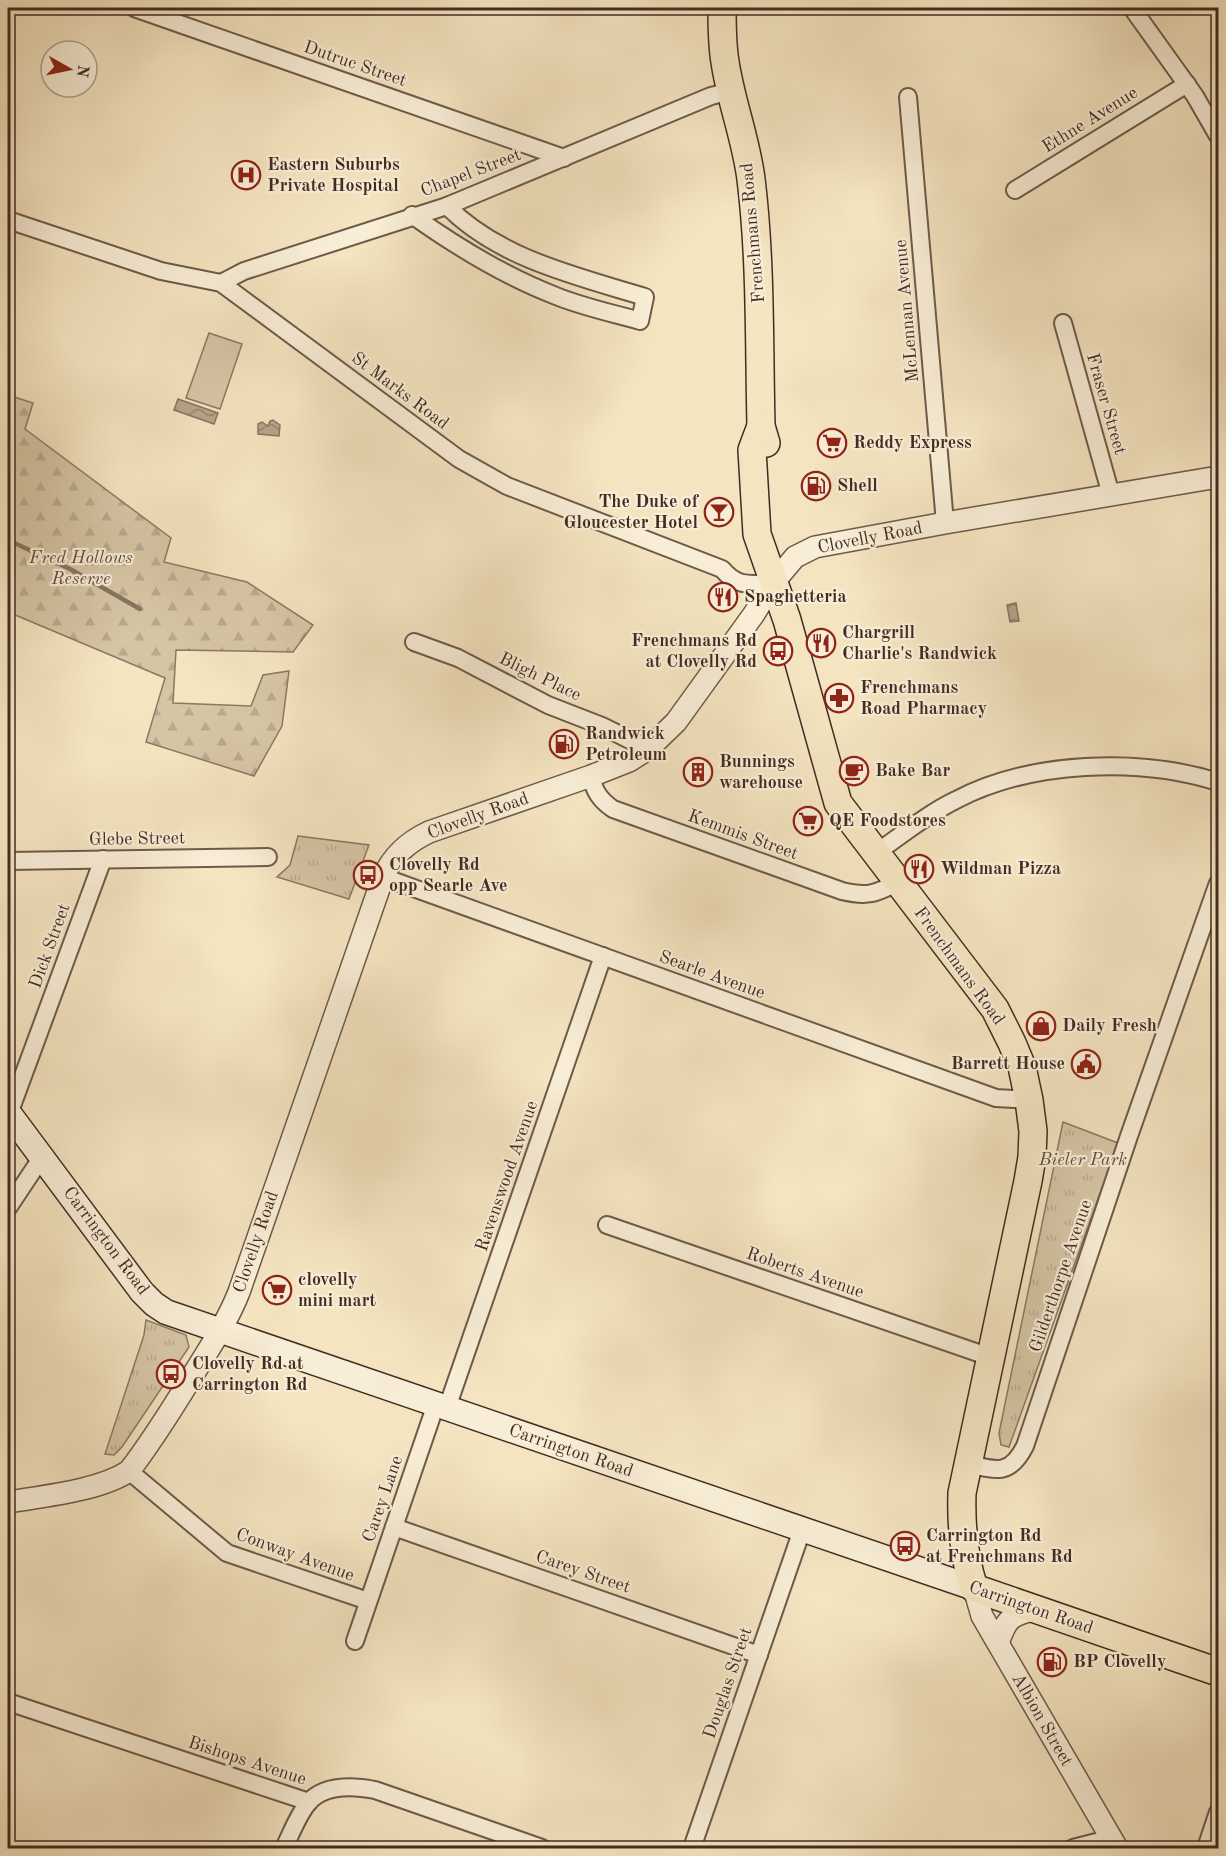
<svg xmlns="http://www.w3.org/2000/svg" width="1226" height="1856" viewBox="0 0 1226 1856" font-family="'Old Standard TT',serif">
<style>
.grass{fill:url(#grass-tufts);stroke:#8c7864;stroke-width:1.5}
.forest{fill:url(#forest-firs);stroke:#8c7864;stroke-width:1.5}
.pitch{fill:#d6c5a5;stroke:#8c7864;stroke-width:1.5}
.water{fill:url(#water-waves);stroke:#887560;stroke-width:1.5}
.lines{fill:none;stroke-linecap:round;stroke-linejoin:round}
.stream{stroke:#887560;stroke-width:4.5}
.minor-casing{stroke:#6e5a4a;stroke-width:20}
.tertiary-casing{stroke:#6e5a4a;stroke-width:24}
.secondary-casing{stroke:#422c22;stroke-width:27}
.primary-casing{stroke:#422c22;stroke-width:30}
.minor{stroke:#f8edd6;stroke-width:16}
.tertiary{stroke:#f8edd6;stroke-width:21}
.secondary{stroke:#f8edd6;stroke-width:24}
.primary{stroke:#f4e4c0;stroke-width:27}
.labels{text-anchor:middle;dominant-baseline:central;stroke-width:4.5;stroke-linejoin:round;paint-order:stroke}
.street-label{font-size:18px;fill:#422c22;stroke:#f8edd6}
.poi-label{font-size:18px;font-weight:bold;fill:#422c22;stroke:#f8edd6;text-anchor:start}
.park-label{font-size:18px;font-style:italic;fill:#604b3c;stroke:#f8edd6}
</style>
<defs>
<pattern id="grass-tufts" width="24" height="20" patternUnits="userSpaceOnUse" patternTransform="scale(1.5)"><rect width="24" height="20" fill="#d6c5a5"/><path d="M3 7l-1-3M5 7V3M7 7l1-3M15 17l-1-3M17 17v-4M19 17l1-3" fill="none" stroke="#b9a98e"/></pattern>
<pattern id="forest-firs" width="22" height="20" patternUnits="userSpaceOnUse" patternTransform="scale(1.5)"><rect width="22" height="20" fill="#d6c5a5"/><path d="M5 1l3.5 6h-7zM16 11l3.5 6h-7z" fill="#b9a98e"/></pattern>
<pattern id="water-waves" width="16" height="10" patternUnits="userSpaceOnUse" patternTransform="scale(1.5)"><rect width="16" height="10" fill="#b7a58a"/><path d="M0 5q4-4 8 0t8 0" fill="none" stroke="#968770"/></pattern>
</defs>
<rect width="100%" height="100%" fill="#f4e4c0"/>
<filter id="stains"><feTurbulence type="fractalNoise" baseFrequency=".00333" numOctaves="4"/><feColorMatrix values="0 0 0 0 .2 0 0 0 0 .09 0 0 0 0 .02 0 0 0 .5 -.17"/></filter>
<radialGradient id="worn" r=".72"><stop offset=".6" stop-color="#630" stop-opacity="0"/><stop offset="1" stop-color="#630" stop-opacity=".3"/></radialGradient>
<g class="grass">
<path d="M298,836L369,845L349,899L277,877L290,865Z"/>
<path d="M1063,1122L1118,1143L1009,1447L1001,1445L999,1433Z"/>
<path d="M146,1320L186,1335L189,1347L122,1447L114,1455L105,1454L144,1335Z"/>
</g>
<path class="forest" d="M8,395L33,403L25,429L171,538L164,562L247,582L313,625L293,652L176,650L173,703L251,706L263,675L289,671L282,726L254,776L146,742L165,678L8,612Z"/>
<path class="pitch" d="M209,333L242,344L220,409L186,398Z"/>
<g class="water">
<path d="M178,399L218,413L214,424L174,410Z"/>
<path d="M273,420L280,425L279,436L258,434V424L262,422L268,426L270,421Z"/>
<path d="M1016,603L1019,621L1010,622L1007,605Z"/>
</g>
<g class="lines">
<path class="stream" d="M8,540L70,569L140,609"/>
<g class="minor-casing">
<g id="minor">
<path d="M134,8L564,158"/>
<path d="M1132,8L1195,96L1218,136"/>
<path d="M908,97L945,523"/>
<path d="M1015,190L1187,84"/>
<path d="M412,215C457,247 504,276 556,296C583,307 612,313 640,321L645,297C576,276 498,258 447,206"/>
<path d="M8,220L161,271L221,283L459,459L507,486L722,569C738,588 750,584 773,583"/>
<path d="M221,283L244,271L447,206L711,96L731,91"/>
<path d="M1063,323L1111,495"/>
<path d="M414,642L458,658L548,705L602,726L648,749"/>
<path d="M591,776C594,791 600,800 613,809L842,891C867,897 876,894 898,882"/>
<path d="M876,853C902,835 927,814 956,800C1030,761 1139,757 1218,782"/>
<path d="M8,861L268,857"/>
<path d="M383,877L996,1098L1029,1100"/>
<path d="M9,1114L103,859"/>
<path d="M8,1208L42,1157"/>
<path d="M607,1225L990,1357"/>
<path d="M447,1408L603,956"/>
<path d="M967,1463C996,1471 1010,1476 1025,1446L1129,1136L1218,883"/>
<path d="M129,1471L227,1553L368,1601"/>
<path d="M394,1527L759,1655"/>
<path d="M355,1641L436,1404"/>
<path d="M8,1702L309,1802"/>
<path d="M284,1848C291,1834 298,1815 308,1803C324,1784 354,1786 375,1790L542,1848"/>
<path d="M692,1848L802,1530"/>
<path d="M1073,1848L1112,1838"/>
<path d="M1206,1848L1218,1812"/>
</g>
</g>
<g class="tertiary-casing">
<g id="tertiary">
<path d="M8,1502C43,1496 99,1491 129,1471C154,1439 175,1404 196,1370C212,1344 228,1320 239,1292L383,877C393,855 408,842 429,832L591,776L629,761L648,749L676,722L754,614L773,583L795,557L815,547L945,523L1218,477"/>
<path d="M974,1588L982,1616L1117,1848"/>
<path d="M998,1643C1007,1618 1010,1615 1037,1609"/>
</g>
</g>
<g class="secondary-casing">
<path id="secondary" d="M8,1112L142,1292L154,1304L166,1312L974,1588"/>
</g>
<g class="primary-casing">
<g id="primary">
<path d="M722,8C722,26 722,44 725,62C731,102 746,139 751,179C761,261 759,344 761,426L766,443"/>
<path d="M761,426L752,450L757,534L787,620L838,803L995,1009L1012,1043L1022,1067L1029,1100L1033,1131L1032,1157L1028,1181L962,1493C961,1525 964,1558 974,1588L1218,1672"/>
</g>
</g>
<use href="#minor" class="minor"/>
<use href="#tertiary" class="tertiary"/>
<use href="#secondary" class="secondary"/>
<use href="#primary" class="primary"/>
</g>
<defs>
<g id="hospital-ring" transform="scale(1.5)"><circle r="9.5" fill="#f8edd6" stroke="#8f2418" stroke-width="1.5"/><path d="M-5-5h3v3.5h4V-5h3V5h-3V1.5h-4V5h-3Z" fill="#8f2418"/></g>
<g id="supermarket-ring" transform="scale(1.5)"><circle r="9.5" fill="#f8edd6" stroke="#8f2418" stroke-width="1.5"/><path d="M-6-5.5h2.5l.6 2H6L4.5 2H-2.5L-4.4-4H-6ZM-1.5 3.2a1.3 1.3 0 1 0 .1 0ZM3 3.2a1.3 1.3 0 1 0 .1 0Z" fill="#8f2418"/></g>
<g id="fuel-ring" transform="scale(1.5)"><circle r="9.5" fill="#f8edd6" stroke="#8f2418" stroke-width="1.5"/><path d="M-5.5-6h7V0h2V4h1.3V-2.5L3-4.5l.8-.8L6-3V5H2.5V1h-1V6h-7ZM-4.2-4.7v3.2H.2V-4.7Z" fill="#8f2418"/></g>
<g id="bar-ring" transform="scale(1.5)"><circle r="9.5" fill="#f8edd6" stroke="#8f2418" stroke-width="1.5"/><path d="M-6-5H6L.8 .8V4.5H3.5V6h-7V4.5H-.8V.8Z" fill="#8f2418"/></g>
<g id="restaurant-ring" transform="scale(1.5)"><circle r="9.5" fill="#f8edd6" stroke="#8f2418" stroke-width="1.5"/><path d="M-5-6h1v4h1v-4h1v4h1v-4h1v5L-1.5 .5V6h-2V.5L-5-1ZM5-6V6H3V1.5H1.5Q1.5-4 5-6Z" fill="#8f2418"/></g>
<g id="bus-ring" transform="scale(1.5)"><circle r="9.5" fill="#f8edd6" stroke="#8f2418" stroke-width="1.5"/><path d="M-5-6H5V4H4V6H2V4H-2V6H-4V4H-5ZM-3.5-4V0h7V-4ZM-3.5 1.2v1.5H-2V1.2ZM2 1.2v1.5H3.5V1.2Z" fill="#8f2418"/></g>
<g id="pharmacy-ring" transform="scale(1.5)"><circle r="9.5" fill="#f8edd6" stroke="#8f2418" stroke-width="1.5"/><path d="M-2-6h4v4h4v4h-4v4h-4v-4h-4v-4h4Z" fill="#8f2418"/></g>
<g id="cafe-ring" transform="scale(1.5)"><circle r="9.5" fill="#f8edd6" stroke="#8f2418" stroke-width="1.5"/><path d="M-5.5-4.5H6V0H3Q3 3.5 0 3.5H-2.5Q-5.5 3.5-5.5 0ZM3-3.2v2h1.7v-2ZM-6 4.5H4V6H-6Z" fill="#8f2418"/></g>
<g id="building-ring" transform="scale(1.5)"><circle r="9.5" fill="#f8edd6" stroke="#8f2418" stroke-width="1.5"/><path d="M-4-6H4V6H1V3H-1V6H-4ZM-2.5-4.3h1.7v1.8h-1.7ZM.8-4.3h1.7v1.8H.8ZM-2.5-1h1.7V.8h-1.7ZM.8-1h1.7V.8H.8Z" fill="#8f2418"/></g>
<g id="shop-ring" transform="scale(1.5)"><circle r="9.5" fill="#f8edd6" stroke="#8f2418" stroke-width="1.5"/><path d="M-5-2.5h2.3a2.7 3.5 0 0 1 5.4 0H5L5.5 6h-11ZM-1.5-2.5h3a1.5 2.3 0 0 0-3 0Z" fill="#8f2418"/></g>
<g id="civic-ring" transform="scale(1.5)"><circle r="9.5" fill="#f8edd6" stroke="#8f2418" stroke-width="1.5"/><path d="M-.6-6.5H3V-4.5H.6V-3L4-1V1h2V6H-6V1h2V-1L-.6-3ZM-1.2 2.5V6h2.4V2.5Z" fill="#8f2418"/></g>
</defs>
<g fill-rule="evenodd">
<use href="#hospital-ring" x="246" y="175"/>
<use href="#supermarket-ring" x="832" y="443"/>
<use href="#fuel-ring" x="816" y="486"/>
<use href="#bar-ring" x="719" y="512"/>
<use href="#restaurant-ring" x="723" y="597"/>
<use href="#restaurant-ring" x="821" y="643"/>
<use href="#bus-ring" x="778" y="651"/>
<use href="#pharmacy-ring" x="839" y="698"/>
<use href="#fuel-ring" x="564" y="744"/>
<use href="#cafe-ring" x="854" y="771"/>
<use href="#building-ring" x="698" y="772"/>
<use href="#supermarket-ring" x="808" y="821"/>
<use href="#restaurant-ring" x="919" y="869"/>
<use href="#bus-ring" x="368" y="875"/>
<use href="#shop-ring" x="1041" y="1026"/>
<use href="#civic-ring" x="1086" y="1064"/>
<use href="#supermarket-ring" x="277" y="1290"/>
<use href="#bus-ring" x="171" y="1374"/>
<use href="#bus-ring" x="905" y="1546"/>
<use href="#fuel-ring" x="1052" y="1662"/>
</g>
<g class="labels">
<g class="street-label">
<text transform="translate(355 64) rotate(19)">Dutruc Street</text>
<text transform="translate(1090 120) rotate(-32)">Ethne Avenue</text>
<text transform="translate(471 173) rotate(-21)">Chapel Street</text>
<text transform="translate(753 233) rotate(-95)">Frenchmans Road</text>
<text transform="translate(907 311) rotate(-95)">McLennan Avenue</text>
<text transform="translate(400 391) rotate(37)">St Marks Road</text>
<text transform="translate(1106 404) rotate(74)">Fraser Street</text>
<text transform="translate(870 538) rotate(-11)">Clovelly Road</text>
<text transform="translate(540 677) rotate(26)">Bligh Place</text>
<text transform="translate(478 816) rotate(-20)">Clovelly Road</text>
<text transform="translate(743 835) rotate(20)">Kemmis Street</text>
<text transform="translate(137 839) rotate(-1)">Glebe Street</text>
<text transform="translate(50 946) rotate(-70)">Dick Street</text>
<text transform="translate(959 966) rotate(54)">Frenchmans Road</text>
<text transform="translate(712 975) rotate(20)">Searle Avenue</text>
<text transform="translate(507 1176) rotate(-71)">Ravenswood Avenue</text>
<text transform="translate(106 1241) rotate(53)">Carrington Road</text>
<text transform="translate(256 1242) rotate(-71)">Clovelly Road</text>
<text transform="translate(805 1273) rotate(19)">Roberts Avenue</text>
<text transform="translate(1061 1276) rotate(-71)">Gilderthorpe Avenue</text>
<text transform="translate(571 1451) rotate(19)">Carrington Road</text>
<text transform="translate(383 1499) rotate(-71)">Carey Lane</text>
<text transform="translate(295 1555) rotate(20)">Conway Avenue</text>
<text transform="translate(583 1572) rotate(19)">Carey Street</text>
<text transform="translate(1031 1608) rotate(19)">Carrington Road</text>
<text transform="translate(728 1683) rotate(-71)">Douglas Street</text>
<text transform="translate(1042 1720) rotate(60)">Albion Street</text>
<text transform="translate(247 1761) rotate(18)">Bishops Avenue</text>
</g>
<g class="poi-label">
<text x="267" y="165">Eastern Suburbs<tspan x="267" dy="21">Private Hospital</tspan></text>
<text x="853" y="443">Reddy Express</text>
<text x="837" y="486">Shell</text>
<text x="698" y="502" text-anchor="end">The Duke of<tspan x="698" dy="21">Gloucester Hotel</tspan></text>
<text x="744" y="597">Spaghetteria</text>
<text x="842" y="633">Chargrill<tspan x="842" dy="21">Charlie's Randwick</tspan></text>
<text x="757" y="641" text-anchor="end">Frenchmans Rd<tspan x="757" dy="21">at Clovelly Rd</tspan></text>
<text x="860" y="688">Frenchmans<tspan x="860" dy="21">Road Pharmacy</tspan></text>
<text x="585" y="734">Randwick<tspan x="585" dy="21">Petroleum</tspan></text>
<text x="719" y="762">Bunnings<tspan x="719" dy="21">warehouse</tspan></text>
<text x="875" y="771">Bake Bar</text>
<text x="829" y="821">QE Foodstores</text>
<text x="389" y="865">Clovelly Rd<tspan x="389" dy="21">opp Searle Ave</tspan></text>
<text x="940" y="869">Wildman Pizza</text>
<text x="1062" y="1026">Daily Fresh</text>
<text x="1065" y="1064" text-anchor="end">Barrett House</text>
<text x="298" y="1280">clovelly<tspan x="298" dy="21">mini mart</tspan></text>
<text x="192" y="1364">Clovelly Rd at<tspan x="192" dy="21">Carrington Rd</tspan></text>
<text x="926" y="1536">Carrington Rd<tspan x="926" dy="21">at Frenchmans Rd</tspan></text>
<text x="1073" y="1662">BP Clovelly</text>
</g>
<g class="park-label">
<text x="81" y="558">Fred Hollows<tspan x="81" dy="21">Reserve</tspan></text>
<text x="1083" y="1160">Bieler Park</text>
</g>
</g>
<rect width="1226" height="1856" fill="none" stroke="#f4e4c0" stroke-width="30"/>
<rect x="9" y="9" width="1208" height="1838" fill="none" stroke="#422c22" stroke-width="3"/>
<rect x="15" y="15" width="1196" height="1826" fill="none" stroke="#422c22" stroke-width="1.5"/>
<g transform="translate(69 69) rotate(99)"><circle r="28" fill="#f8edd6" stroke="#afa08e" stroke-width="1.5"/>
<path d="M0-4.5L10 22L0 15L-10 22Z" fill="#8f2418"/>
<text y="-9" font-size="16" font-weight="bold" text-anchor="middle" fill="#422c22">N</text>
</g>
<rect width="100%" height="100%" filter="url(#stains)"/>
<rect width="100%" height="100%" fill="url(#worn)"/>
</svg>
